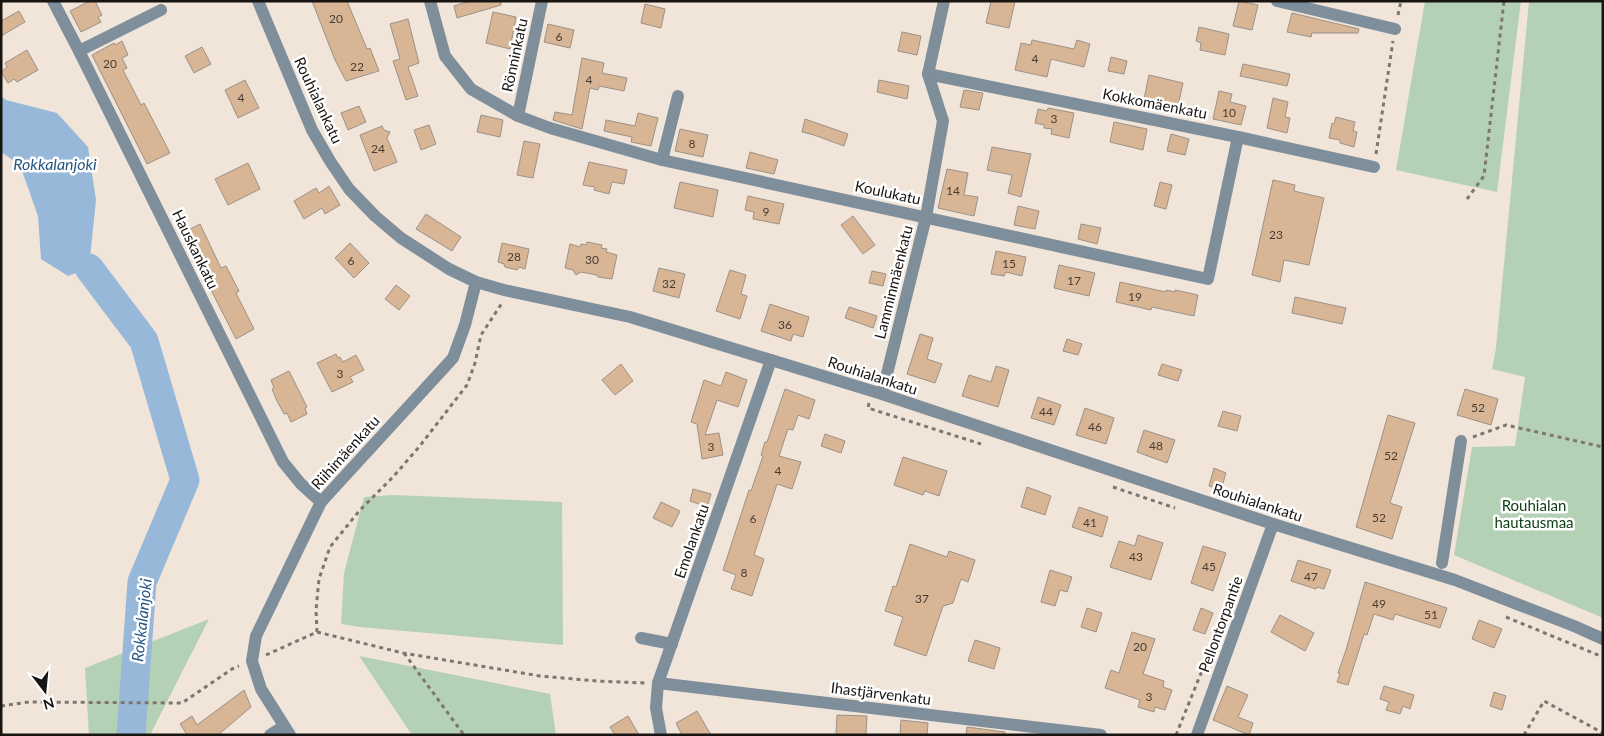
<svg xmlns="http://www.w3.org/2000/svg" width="1604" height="736" viewBox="0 0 1604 736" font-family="Lato,sans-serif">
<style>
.green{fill:#b5d1b5}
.water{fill:#97b8d9}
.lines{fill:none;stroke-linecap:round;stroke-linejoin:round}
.river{stroke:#97b8d9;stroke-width:29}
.building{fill:#d8b695;stroke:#9c9187}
.path{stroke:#7e766f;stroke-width:3;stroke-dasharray:4 4;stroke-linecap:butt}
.minor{stroke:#7f8e9b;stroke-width:12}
.labels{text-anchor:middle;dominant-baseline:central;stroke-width:5;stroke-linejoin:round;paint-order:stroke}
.number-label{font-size:12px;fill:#483c32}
.street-label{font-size:15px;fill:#181411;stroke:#fff}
.park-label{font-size:15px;fill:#0b3e12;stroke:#fff}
.water-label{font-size:16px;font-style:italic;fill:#255782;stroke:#fff}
</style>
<rect width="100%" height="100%" fill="#f1e5da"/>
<g class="green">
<path d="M1425,1H1521L1497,192L1396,170Z"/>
<path d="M1529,1H1603V618L1454,555L1472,447L1515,446L1525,377L1492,369L1496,348Z"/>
<path d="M393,495L562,502L563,645L359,627L341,624L344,573L364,497Z"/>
<path d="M209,619L150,735H89L85,668Z"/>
<path d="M359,656L550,694L556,735H412Z"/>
</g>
<path class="water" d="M1,96L6,100L57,113L88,147L96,200L89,268L68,276L41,259L38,216L20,165L1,152Z"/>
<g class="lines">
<path class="river" d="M89,268L144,341L185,480L142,582L131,735"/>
</g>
<g class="building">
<path d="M90,1H95L102,15L98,17L101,22L81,32L70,11Z"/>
<path d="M312,1H347L367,49L370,48L379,71L346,81L335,60Z"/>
<path d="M470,1H501V5L457,18L454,6Z"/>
<path d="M991,1H1015L1009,28L986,23Z"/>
<path d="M1239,1L1258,5L1252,30L1233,26Z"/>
<path d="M645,4L665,9L661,28L641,23Z"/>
<path d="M19,11L25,22L1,36V21Z"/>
<path d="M493,12L516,17L510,49L486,43Z"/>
<path d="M1292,13L1359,29L1358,33H1312L1311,37L1287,32Z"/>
<path d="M408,19L419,63L408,67L418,96L406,100L393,61L400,59L390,24Z"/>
<path d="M548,24L574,30L570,48L544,42Z"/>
<path d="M1199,27L1229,34L1225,55L1200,50L1201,43L1196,41Z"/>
<path d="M902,32L921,36L917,55L898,51Z"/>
<path d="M1032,40L1074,49L1077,40L1090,44L1084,67L1051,59L1047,77L1015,70L1021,43L1031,45Z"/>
<path d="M122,41L128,55L122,58L127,68L123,70L141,105L144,103L170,153L147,164L92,55L114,43L115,45Z"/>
<path d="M202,47L211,64L194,73L185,56Z"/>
<path d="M27,50L38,70L17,82L14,79L8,83L1,72L7,67L5,63Z"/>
<path d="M1111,57L1127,61L1124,74L1108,71Z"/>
<path d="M582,58L604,63L602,73L627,78L624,91L599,86L598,90L590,88L582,129L553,120L555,112L572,115Z"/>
<path d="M1243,64L1290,74L1287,86L1240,76Z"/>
<path d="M1149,75L1183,83L1178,106L1144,99Z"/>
<path d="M245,80L259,108L238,118L225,90Z"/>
<path d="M879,80L909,86L907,99L877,92Z"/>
<path d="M964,90L983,93L979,110L960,107Z"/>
<path d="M1219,91L1232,94L1230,102L1246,106L1241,125L1213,119Z"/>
<path d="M1273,98L1288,102L1285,117L1290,118L1287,133L1267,128Z"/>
<path d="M359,106L366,122L348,130L341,113Z"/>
<path d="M1048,108L1074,113L1069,138L1051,134L1052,129L1044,128V125L1035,123L1038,109L1047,111Z"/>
<path d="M638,113L658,118L651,146L631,142L632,137L604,131L606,120L635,126Z"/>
<path d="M481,115L503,120L500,137L477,132Z"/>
<path d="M1336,117L1355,122L1353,131L1357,132L1354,147L1340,143V140L1329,138L1332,123L1334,124Z"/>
<path d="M805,119L848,134L844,146L814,135L802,132Z"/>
<path d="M1114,122L1147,129L1143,150L1110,142Z"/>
<path d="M429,125L436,144L421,150L414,130Z"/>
<path d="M382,126L384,130L390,132L387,138L397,162L374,171L360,135Z"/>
<path d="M680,129L708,135L703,157L675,151Z"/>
<path d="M1171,134L1189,139L1185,155L1167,151Z"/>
<path d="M524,141L540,144L533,178L517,175Z"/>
<path d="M992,147L1031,154L1021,197L1008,193L1012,175L987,170Z"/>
<path d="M750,152L778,160L774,174L746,168Z"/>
<path d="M589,162L627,170L624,184L612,182L609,194L594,190L595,187L583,185Z"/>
<path d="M248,163L260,189L228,205L215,179Z"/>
<path d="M947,169L968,173L964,195L978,197L974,216L938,208Z"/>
<path d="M1273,180L1295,185L1294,191L1324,198L1309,265L1284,260L1280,282L1252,275Z"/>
<path d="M680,182L718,190L713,217L674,208Z"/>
<path d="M1160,182L1172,185L1166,209L1154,206Z"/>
<path d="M329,186L340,205L325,214L322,208L304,219L294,201L316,188L319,193Z"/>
<path d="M748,196L784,204L779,224L753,219L754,212L745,210Z"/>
<path d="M1018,206L1039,211L1035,229L1014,225Z"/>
<path d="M426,214L461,237L452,251L416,229Z"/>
<path d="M853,216L875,245L863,254L841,225Z"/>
<path d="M200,224L221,268L226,266L239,291L236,293L254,329L236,339L182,233Z"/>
<path d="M1081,224L1101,228L1097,244L1078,239Z"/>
<path d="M587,242L602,245L601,248L607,249L606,252L617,255L612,279L598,277L597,275L581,272L576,275L573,270L565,268L570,244L580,247L581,244L586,245Z"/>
<path d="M350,243L369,263L354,278L335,258Z"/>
<path d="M502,243L529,249L525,269L519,267L517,270L505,267L504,264L498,262Z"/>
<path d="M996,251L1026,257L1022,276L1006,272L1004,276L991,274Z"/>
<path d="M1059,265L1095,273L1089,296L1054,288Z"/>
<path d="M659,268L685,274L679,298L653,291Z"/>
<path d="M730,270L746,275L741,294L747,296L740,319L716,311Z"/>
<path d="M872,271L886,274L883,286L869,283Z"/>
<path d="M1120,282L1166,292V290L1175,292V290L1198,295L1194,316L1152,307L1151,310L1116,302Z"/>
<path d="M396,285L410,296L399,310L385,299Z"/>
<path d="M1295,297L1346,308L1342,324L1292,313Z"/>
<path d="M770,304L809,317L803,337L793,334L791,341L761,331Z"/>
<path d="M849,307L877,316L873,328L845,318Z"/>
<path d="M920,334L933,338L927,359L942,364L935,383L907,374Z"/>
<path d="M1067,339L1082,344L1078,355L1063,351Z"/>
<path d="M336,354L338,358L340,357L343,362L356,355L364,370L350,377L353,382L332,392L317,363Z"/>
<path d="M621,364L633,381L615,395L602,380Z"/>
<path d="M1162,364L1182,370L1178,381L1158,375Z"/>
<path d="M996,366L1009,370L998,407L962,396L969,375L991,382Z"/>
<path d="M289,371L307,407L305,408L307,414L291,422L287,413L284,414L277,401L272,389L274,388L271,380Z"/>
<path d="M726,372L747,380L738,407L717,400L705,435L719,433L723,455L702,459L697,424L691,422L704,380L721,386Z"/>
<path d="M785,389L815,400L809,419L798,415L793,430L788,429L779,456L801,462L792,489L777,484L754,555L764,559L752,596L731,589L736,575L723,570L749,490L751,491L763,456L761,455L765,442H767Z"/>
<path d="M1465,389L1498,399L1491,425L1457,415Z"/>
<path d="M1038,397L1061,405L1054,425L1031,418Z"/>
<path d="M1085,408L1114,418L1106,444L1076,435Z"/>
<path d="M1223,411L1241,416L1237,431L1218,426Z"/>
<path d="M1388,415L1415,423L1390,503L1402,507L1392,539L1356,527Z"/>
<path d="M1144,430L1175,440L1167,463L1137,452Z"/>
<path d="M825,434L845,441L841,453L821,446Z"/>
<path d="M903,457L947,471L939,496L925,491L923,495L894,485Z"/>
<path d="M1214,468L1226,473L1221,490L1209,486Z"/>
<path d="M1027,487L1051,496L1045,515L1021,507Z"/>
<path d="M693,489L711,494L707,507L690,501Z"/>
<path d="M661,502L680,511L672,527L653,518Z"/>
<path d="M1079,507L1108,517L1102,537L1072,527Z"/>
<path d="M1138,535L1163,543L1151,580L1110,567L1119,541L1135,546Z"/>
<path d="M910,544L947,557L949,551L975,560L968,582L961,579L953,603L943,606L926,656L894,645L903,617L885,611L893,586L896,587Z"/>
<path d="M1203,546L1226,553L1213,591L1191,583Z"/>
<path d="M1298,560L1331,570L1324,589L1317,587L1316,589L1291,581Z"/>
<path d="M1050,570L1072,577L1067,592L1060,590L1055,606L1041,602Z"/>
<path d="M1365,582L1447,608L1440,628L1395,614L1393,620L1374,614L1367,635L1364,634L1348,685L1337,682L1340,674L1338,673L1346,650Z"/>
<path d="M1087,608L1102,613L1096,632L1081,627Z"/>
<path d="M1201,608L1213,613L1205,634L1193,630Z"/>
<path d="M1280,615L1314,633L1305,651L1271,632Z"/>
<path d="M1479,620L1502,629L1494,648L1472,639Z"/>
<path d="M1132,632L1155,639L1143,674L1164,681L1163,687L1172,690L1165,710L1155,707L1154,712L1138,707L1140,700L1105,688L1111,670L1119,673Z"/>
<path d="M975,640L1000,648L994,669L968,661Z"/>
<path d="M1227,686L1248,695L1238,717L1253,723L1249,735L1213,720Z"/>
<path d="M1384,686L1414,695L1410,709L1403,706L1400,714L1386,710L1389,702L1380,699Z"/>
<path d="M244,690L251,707L218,735H184L186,733L180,724L192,716L197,725Z"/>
<path d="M1494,692L1506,696L1502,710L1490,706Z"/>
<path d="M697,711L711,735H682L676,723Z"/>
<path d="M837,715L867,716L866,735H836Z"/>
<path d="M628,716L639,735H615L610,727Z"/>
<path d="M901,720L928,723L927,735H900Z"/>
<path d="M967,727L1005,732V735H966Z"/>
</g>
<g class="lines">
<g class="path">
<path d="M1398,15L1401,1"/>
<path d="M1376,154L1393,41"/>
<path d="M1467,199L1484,176L1504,1"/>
<path d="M869,403L868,408L981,444"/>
<path d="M1473,437L1506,425L1603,447"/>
<path d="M1113,487L1175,508"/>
<path d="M1506,617L1603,657"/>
<path d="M317,632L316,610L319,579L330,547L360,510L393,477L419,447L467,385L475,363L481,335L502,303"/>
<path d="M404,653L464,735"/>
<path d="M266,655L317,632L403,653L540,676L597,681L645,683"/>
<path d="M1,706L29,702L182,703L232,669L239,666"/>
<path d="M1176,735L1210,651"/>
<path d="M1524,735L1544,701L1603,733"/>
</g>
<g class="minor">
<path d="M53,1L79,51L283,462L301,484L321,502"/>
<path d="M258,1L312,130L330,161L349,189L375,216L401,238L449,269L476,282L504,290L630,317L882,394L1273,524L1455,580L1574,626L1603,639"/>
<path d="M430,1L445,56L471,89L518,116L550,128L662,160L1208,279L1238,137"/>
<path d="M1277,1L1395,29"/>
<path d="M79,51L161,10"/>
<path d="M928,74L1238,137L1374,167"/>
<path d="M518,116L542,1"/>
<path d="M662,160L678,96"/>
<path d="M882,394L926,217L943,121L928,74L944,1"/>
<path d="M1442,563L1461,441"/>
<path d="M641,638L672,644"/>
<path d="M658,683L1101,735"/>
<path d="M270,735L284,726"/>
<path d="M290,735L261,689L252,661L256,636L321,502L453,358L465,325L476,282"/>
<path d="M661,735L656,708L658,683L771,360"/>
<path d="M1197,735L1273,524"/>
</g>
</g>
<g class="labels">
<g class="number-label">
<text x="336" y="18">20</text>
<text x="559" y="36">6</text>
<text x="1035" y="58">4</text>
<text x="110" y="63">20</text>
<text x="357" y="66">22</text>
<text x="589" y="79">4</text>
<text x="241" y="97">4</text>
<text x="1229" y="112">10</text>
<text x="1054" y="118">3</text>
<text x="692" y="143">8</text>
<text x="378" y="148">24</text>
<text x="953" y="190">14</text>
<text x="766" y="211">9</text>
<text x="1276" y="234">23</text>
<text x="514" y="256">28</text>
<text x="592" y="259">30</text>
<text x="351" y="260">6</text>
<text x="1009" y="263">15</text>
<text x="1074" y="280">17</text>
<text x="669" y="283">32</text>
<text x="1135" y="296">19</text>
<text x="785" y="324">36</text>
<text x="340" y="373">3</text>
<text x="1478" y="407">52</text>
<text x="1046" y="411">44</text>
<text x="1095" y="426">46</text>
<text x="1156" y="445">48</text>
<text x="711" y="446">3</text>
<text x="1391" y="455">52</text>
<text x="778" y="470">4</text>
<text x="1379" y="517">52</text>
<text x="753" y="518">6</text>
<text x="1090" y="522">41</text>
<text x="1136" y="556">43</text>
<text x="1209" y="566">45</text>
<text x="744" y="572">8</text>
<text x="1311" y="576">47</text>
<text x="922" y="598">37</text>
<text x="1379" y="603">49</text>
<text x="1431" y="614">51</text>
<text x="1140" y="646">20</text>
<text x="1149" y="696">3</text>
</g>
<g class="street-label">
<text transform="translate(514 55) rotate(-78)">Rönninkatu</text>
<text transform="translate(319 100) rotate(65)">Rouhialankatu</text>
<text transform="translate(1155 103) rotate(11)">Kokkomäenkatu</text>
<text transform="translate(888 192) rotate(12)">Koulukatu</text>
<text transform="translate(196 249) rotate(64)">Hauskankatu</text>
<text transform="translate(893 282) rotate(-76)">Lamminmäenkatu</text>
<text transform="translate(873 375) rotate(18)">Rouhialankatu</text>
<text transform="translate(345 452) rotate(-48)">Riihimäenkatu</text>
<text transform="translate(1258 502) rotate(18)">Rouhialankatu</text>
<text transform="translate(691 541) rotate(-71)">Emolankatu</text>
<text transform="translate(1220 624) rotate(-70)">Pellontorpantie</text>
<text transform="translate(881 693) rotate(7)">Ihastjärvenkatu</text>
</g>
<g class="park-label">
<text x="1534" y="505">Rouhialan<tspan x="1534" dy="17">hautausmaa</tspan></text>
</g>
<g class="water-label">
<text x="55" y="163">Rokkalanjoki</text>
<text transform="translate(141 620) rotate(-84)">Rokkalanjoki</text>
</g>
</g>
<rect width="1604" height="736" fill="none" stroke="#181411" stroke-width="5"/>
<g transform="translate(45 691) rotate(164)" stroke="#ffffff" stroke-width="4" paint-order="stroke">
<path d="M0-4L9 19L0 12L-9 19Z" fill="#181411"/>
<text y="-8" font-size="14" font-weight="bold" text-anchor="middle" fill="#181411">N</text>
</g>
</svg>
